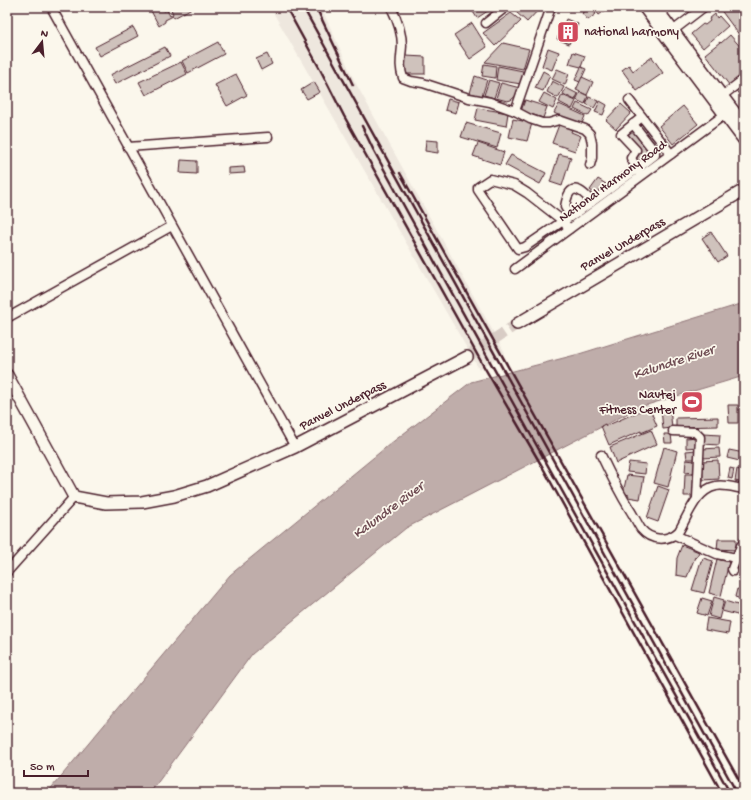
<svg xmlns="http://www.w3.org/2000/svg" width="751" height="800" viewBox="0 0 751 800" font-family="'Gochi Hand',sans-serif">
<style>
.built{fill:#eee7de}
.water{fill:#bfadaa;stroke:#907477}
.building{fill:#cfc2bc;stroke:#4a1f2b}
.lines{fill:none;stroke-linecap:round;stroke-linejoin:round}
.major-tunnel{stroke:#d8ccc5;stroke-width:11;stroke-dasharray:11 5.5;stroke-linecap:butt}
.minor-casing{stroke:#4a1f2b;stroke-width:11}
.major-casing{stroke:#4a1f2b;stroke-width:14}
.minor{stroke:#fbf7ec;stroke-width:8}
.major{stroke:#fbf7ec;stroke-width:11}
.rail{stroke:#4a1f2b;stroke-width:2.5}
.labels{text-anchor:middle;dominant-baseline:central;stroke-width:3.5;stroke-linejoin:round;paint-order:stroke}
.poi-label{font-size:13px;fill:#4a1f2b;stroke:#fbf7ec;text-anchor:start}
.street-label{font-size:13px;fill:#4a1f2b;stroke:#fbf7ec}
.water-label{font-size:14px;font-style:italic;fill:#6d4a51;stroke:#fbf7ec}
</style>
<rect width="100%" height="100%" fill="#fbf7ec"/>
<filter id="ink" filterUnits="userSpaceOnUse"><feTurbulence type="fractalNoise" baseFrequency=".025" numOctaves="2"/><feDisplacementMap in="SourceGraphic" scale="8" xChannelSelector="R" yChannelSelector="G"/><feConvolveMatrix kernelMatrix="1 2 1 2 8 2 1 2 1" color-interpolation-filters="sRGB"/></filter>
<g filter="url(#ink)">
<path class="built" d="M270,7H321L355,82L505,353L479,369Z"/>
<path class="water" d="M744,303V376L640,407L406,528L252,654L150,793H47L230,575L390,444L471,382L579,354Z"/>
<g class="building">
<path d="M149,7H158L159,8L162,7L164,11L167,10L170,16L173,14L170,7H191L192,8L174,18L173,16L165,20V22L159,26Z"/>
<path d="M470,7H494L477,18Z"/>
<path d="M521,7H541L527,22L516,12Z"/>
<path d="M590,7L596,14L588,20L582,13Z"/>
<path d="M593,7H610L599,15Z"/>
<path d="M723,7H744V33L740,36L720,9Z"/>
<path d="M511,13L521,21L495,46L483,33Z"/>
<path d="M715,14L717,18L719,16L728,26L703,48L691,34L703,24L705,25L710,21L709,19Z"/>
<path d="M566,19L578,24L569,44L557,39Z"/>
<path d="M472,23L487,47L470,59L454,35Z"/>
<path d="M133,27L138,36L100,56L95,47Z"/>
<path d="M730,35L744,51V75L730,86L705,54L720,42L721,43Z"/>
<path d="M218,42L224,54L188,73L182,61Z"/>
<path d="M503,43L529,49L523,69L485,62Z"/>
<path d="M165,47L170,56L115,84L110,75Z"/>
<path d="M548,48L559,52L552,70L542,66Z"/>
<path d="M573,52L585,56L581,67L569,64Z"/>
<path d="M267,54L272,64L261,70L256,59Z"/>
<path d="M406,56L425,57V74H405Z"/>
<path d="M652,57L663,73L637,91L622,70L629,65L633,71Z"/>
<path d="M181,62L187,74L146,95L139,82Z"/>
<path d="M484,64L496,66L495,78L482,76Z"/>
<path d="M498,66L523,71L521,84L496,80Z"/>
<path d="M581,67L586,69L580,82L575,80Z"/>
<path d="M557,69L569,74L565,85L552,79Z"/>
<path d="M543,71L550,75L543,91L535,88Z"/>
<path d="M236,74L247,95L227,106L215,85Z"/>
<path d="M475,76L487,80L482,96L470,93Z"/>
<path d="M582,77L593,82L587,95L576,90Z"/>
<path d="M489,80L499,83L494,98L484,95Z"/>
<path d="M552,81L564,87L558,98L547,92Z"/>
<path d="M314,82L320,92L307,99L301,90Z"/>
<path d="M744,82V101L735,89Z"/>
<path d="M501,83L520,88L519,93L511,100L507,101L496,98Z"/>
<path d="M566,88L578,94L575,100L563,94Z"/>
<path d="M580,92L588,96L585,104L576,100Z"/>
<path d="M544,93L557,100L553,109L539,102Z"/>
<path d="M562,95L576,101L572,109L559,102Z"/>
<path d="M589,97L598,101L594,108L586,104Z"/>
<path d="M448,99L459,102L456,113L445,110Z"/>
<path d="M525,100L547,107L543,118L521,111Z"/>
<path d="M600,101L607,105L603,115L595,112Z"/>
<path d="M577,103L592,110L588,116L574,109Z"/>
<path d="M559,104L585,116L581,126L554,113Z"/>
<path d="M621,104L631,113L616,129L606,120Z"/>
<path d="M683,106L698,124L673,144L659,126Z"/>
<path d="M478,108L508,113L506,126L475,120Z"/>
<path d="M513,119L532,123L527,141L509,137Z"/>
<path d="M560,122L573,127L571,132L581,136L575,151L552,143Z"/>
<path d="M466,123L501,133L497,148L461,137Z"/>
<path d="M632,129L654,154L639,165L633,157L640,151L626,135Z"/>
<path d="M426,140L438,141V153L425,151Z"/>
<path d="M478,143L504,152L500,165L473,156Z"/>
<path d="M559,154L571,157L562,186L550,182Z"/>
<path d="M511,155L546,173L540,184L505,165Z"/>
<path d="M181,160L197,161V174L180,173Z"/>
<path d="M244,167L245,173L228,174V168Z"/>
<path d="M598,179L606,184L598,196L590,190Z"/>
<path d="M711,232L727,256L718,262L702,238Z"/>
<path d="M728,405H738V423H729Z"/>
<path d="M649,407L657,426L641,433V431L609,445L601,426L605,424L606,426Z"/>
<path d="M670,408L672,428L663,429L661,409Z"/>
<path d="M718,417V426L676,427V418Z"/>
<path d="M651,430L657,444L616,463L610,447Z"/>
<path d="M664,434H671L672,443H665Z"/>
<path d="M703,434L720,435L719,445L703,444Z"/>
<path d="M697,437L698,447L686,448V438Z"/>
<path d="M664,447L677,451L668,487L654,483Z"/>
<path d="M719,448L720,457L702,458V449Z"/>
<path d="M696,450L697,459H687L686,451Z"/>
<path d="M729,450L744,453V462L727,458Z"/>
<path d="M686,460L695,461L694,473L685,472Z"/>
<path d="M718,460L719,479L703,480L702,461Z"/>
<path d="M629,462L646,464L645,474L627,472Z"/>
<path d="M730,468L734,469L732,479L728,478Z"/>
<path d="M737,469L744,471V483L735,481Z"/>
<path d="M685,474H694L693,496H684Z"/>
<path d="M627,475L644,477L640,499L628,497L629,495L623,493Z"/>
<path d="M658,486L669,490L658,522L647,518Z"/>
<path d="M718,539H736V550L717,549Z"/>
<path d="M682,545L699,552L696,558L695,557L687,577L676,575L677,558Z"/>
<path d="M744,546V571L735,567Z"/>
<path d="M703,558L713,561L704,593L692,590L701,561H702Z"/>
<path d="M717,559L729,562L721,596L709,593Z"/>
<path d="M737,589L744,591V600L735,597Z"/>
<path d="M714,597L724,600L719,619L709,616Z"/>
<path d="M702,598L712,601L707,616L697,613Z"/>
<path d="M725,601L744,607L741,616L722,611Z"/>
<path d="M707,618L730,622L728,634L705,630Z"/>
</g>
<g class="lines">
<path class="major-tunnel" d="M467,357L517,324"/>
<g class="minor-casing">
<g id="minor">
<path d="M51,7L295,447"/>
<path d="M391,7C397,19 402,32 402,46C401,59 399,66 403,78L411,81L423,83L469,98L490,102L515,111L530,119L542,123H549L559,120L585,129L590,134L592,143V158L590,165"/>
<path d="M486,23L506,7"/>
<path d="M670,33L704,7"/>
<path d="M722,96L744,79"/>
<path d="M629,100L671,154"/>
<path d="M515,111L551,7"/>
<path d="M633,124L655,152V155L637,169L639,172"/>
<path d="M128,147L268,137"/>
<path d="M571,217L565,207C569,182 579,187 592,202"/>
<path d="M569,229L563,221L527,193L514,185L490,179L478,187V190L518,249L525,247L563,221L574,215L637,169L631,158L636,150L621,134L642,117"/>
<path d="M515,269L724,115"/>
<path d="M7,318L172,226"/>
<path d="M673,431L695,432L700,437L697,498"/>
<path d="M601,455C610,474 619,492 630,510C634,516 637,523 641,529C651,541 668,542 679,531C688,516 696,490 716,486C724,484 736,488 744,489"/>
<path d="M675,535L717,554L736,558"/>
<path d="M733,571L732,569L741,546L744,542"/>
<path d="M7,572L74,497"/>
</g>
</g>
<g class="major-casing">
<g id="major">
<path d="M644,7L744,140"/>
<path d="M655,7L744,125"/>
<path d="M517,324L744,190"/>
<path d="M7,375L74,497L106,503L142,502L174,496L207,486L295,447L467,357"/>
</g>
</g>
<use href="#minor" class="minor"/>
<use href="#major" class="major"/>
<g class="rail">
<path d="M286,7L320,69L344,116L483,365L543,468L722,793"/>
<path d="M303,7L737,793"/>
<path d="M316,7L353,85"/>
<path d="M362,126L373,149C490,365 612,578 730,793"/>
<path d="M400,173L744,789"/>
</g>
</g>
</g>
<defs>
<g id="building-square" transform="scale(1.15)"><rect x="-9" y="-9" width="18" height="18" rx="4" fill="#d1495b" stroke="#fbf7ec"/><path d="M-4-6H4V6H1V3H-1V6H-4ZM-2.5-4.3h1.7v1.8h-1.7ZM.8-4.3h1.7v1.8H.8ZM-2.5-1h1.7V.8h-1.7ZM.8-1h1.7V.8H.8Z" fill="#fff"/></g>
<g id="stadium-square" transform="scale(1.15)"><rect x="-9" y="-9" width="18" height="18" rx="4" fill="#d1495b" stroke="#fbf7ec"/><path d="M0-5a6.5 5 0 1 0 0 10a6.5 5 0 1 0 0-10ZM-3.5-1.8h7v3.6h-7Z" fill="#fff"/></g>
</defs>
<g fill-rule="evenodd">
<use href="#building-square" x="568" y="32"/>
<use href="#stadium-square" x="692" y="402"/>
</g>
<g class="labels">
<g class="poi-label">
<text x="584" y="32">national harmony</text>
<text x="676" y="395" text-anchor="end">Navtej<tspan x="676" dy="15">Fitness Center</tspan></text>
</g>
<g class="street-label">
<text transform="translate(613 182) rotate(-36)">National Harmony Road</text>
<text transform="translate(623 245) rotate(-30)">Panvel Underpass</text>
<text transform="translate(343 406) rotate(-27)">Panvel Underpass</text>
</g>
<g class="water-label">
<text transform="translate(674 363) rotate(-18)">Kalundre River</text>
<text transform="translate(389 511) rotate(-37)">Kalundre River</text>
</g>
</g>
<rect width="751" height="800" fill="none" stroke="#fbf7ec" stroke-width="24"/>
<rect x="12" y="12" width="727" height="776" fill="none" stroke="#4a1f2b" stroke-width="1.5" filter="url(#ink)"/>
<g transform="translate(42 42) rotate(16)" stroke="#fbf7ec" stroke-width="3" paint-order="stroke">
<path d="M0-3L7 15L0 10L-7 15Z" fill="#4a1f2b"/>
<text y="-6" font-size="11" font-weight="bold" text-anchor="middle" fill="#4a1f2b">N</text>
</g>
<path d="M24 770v6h64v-6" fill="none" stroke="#4a1f2b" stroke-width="2"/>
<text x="30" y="770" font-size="12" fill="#4a1f2b" stroke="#fbf7ec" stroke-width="3" paint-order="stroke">50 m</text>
</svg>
